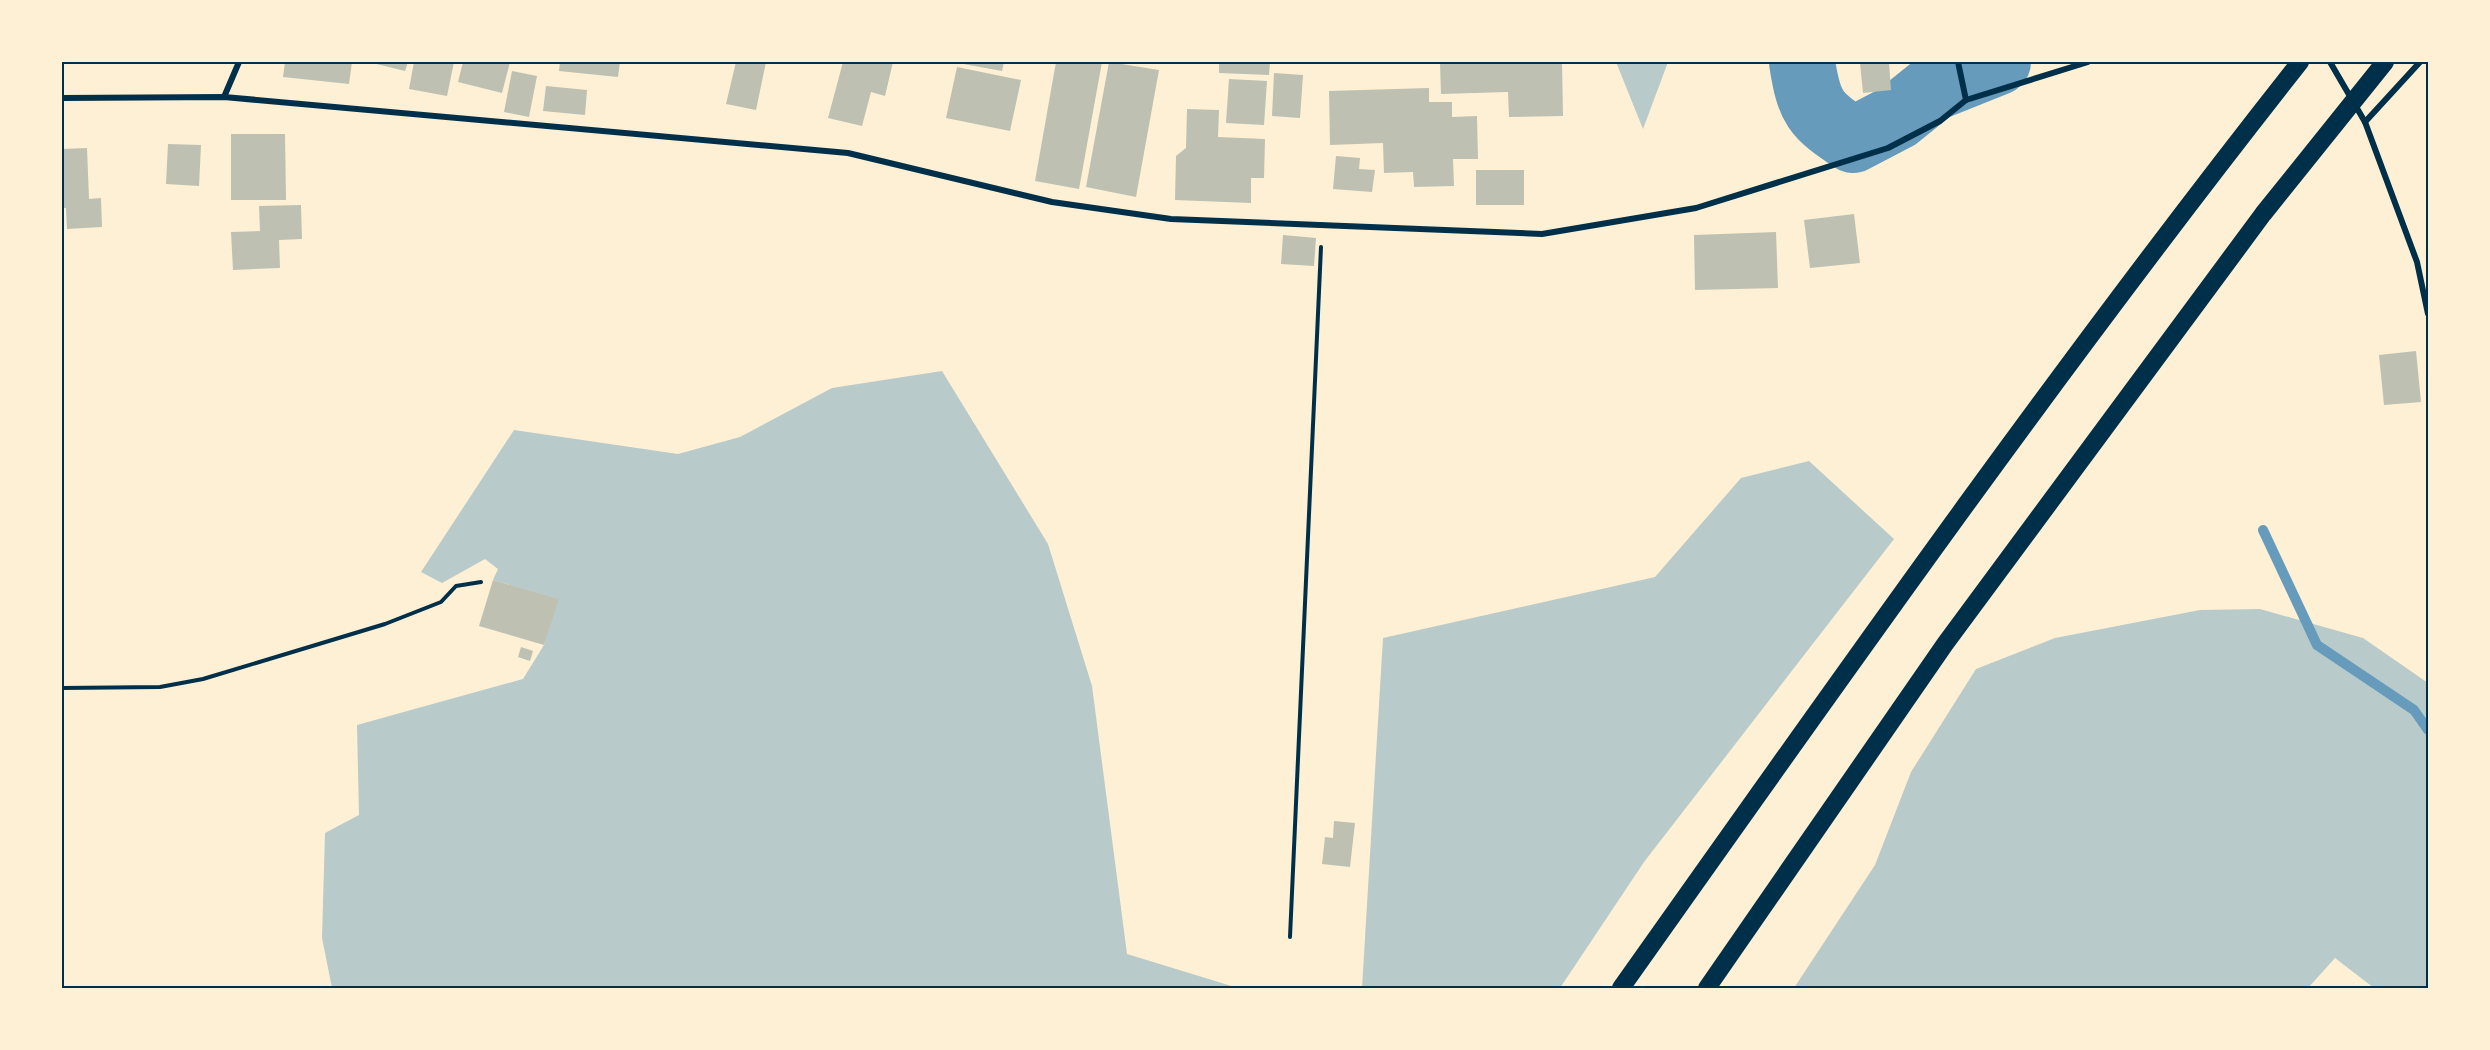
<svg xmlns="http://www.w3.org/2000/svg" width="2490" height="1050" viewBox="0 0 2490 1050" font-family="Merriweather,serif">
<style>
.green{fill:#b9caca}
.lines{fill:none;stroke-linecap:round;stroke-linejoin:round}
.stream{stroke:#669bbc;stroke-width:10}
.river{stroke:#669bbc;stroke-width:66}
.building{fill:#bec0b2}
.path{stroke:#003049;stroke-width:4}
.minor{stroke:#003049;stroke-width:6}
.motorway{stroke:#003049;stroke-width:18}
.neatline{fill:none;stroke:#003049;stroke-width:2}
</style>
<rect width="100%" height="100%" fill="#fdf0d5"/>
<g class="green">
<path d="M1616,62H1668L1643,129Z"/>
<path d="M942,371L1048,544L1092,686L1127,954L1238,988H332L322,938L325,833L359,815L357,725L523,679L544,645L558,599L493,580L498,569L485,559L442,583L421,572L514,430L678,454L740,437L832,388Z"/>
<path d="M1809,461L1894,539L1644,862L1560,988H1362L1383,638L1655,577L1741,478Z"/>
<path d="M2260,609L2363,638L2428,683V988H2374L2335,958L2308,988H1794L1875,865L1911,772L1976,669L2055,638L2200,610Z"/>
</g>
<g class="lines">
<path class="stream" d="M2263,530L2317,645L2414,710L2428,730"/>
<path class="river" d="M1802,62C1809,108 1815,115 1853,140L1897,117L1933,88L1998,62"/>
</g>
<g class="building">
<path d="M285,62H352L349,84L283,77Z"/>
<path d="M368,62H408L405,71Z"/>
<path d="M414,62H454L447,96L409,89Z"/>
<path d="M463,62H510L502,93L458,82Z"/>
<path d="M560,62H620L618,77L559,71Z"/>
<path d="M736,62H766L756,110L726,104Z"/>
<path d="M843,62H893L885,96L871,92L862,126L828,118Z"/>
<path d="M1056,62H1102L1079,189L1035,181Z"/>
<path d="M1109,62L1159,70L1136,197L1086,187Z"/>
<path d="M1219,62H1270L1269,75L1219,73Z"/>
<path d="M1440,62H1562L1563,116L1509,117L1508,92L1441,94Z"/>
<path d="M1889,62L1891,90L1863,93L1860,63Z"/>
<path d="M958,63V62H1004L1002,71Z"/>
<path d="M957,67L1021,80L1010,131L946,118Z"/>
<path d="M512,71L537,76L529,117L504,112Z"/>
<path d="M1274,73L1303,75L1300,118L1272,116Z"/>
<path d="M1229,79L1267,81L1264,125L1226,123Z"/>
<path d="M546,86L587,90L585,115L543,111Z"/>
<path d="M1429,88V102H1452V117L1477,116L1478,159H1453L1454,186L1414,187L1413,172L1384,173L1383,143L1330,145L1329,91Z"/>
<path d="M1187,109L1219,110L1218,137L1265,139L1264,178H1251V203L1175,200L1176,156L1186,148Z"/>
<path d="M231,134H285L286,200H231Z"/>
<path d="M168,144L201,145L199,186L166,184Z"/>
<path d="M87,148L89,199L101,198L102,227L67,229L66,208H62V149Z"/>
<path d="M1336,156L1360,158L1359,169L1375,170L1372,192L1333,189Z"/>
<rect x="1476" y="170" width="48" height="35"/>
<path d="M301,205L302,239L279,240L280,268L233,270L231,232L260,231L259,206Z"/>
<path d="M1854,214L1860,263L1810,268L1804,220Z"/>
<path d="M1776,232L1778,288L1695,290L1694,235Z"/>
<path d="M1283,235L1316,238L1314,266L1281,264Z"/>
<path d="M2416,351L2421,402L2384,405L2379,355Z"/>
<path d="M493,580L559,599L544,645L479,626Z"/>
<path d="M521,647L533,651L530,661L518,657Z"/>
<path d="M1334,821L1355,823L1350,867L1322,864L1325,837L1333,838Z"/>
</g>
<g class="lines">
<g class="path">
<path d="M62,688L160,687L203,679L385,624L441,602L456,586L481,582"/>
<path d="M1290,937L1321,247"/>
</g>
<g class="minor">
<path d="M2330,62L2365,122L2417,262L2428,314"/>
<path d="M224,97L239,62"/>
<path d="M62,98L224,97L848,153L1052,202L1171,219L1542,234L1696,208L1888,148L1940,121L1966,100L1958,62"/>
<path d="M1966,100L2088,62"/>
<path d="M2365,122L2420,62"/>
</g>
<g class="motorway">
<path d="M1621,988C1842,676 2063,362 2300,62"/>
<path d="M1707,988L1945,644L2263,214L2385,62"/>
</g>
</g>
<rect width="2490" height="1050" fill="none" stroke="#fdf0d5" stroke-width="126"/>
<rect x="63" y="63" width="2364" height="924" class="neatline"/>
</svg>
